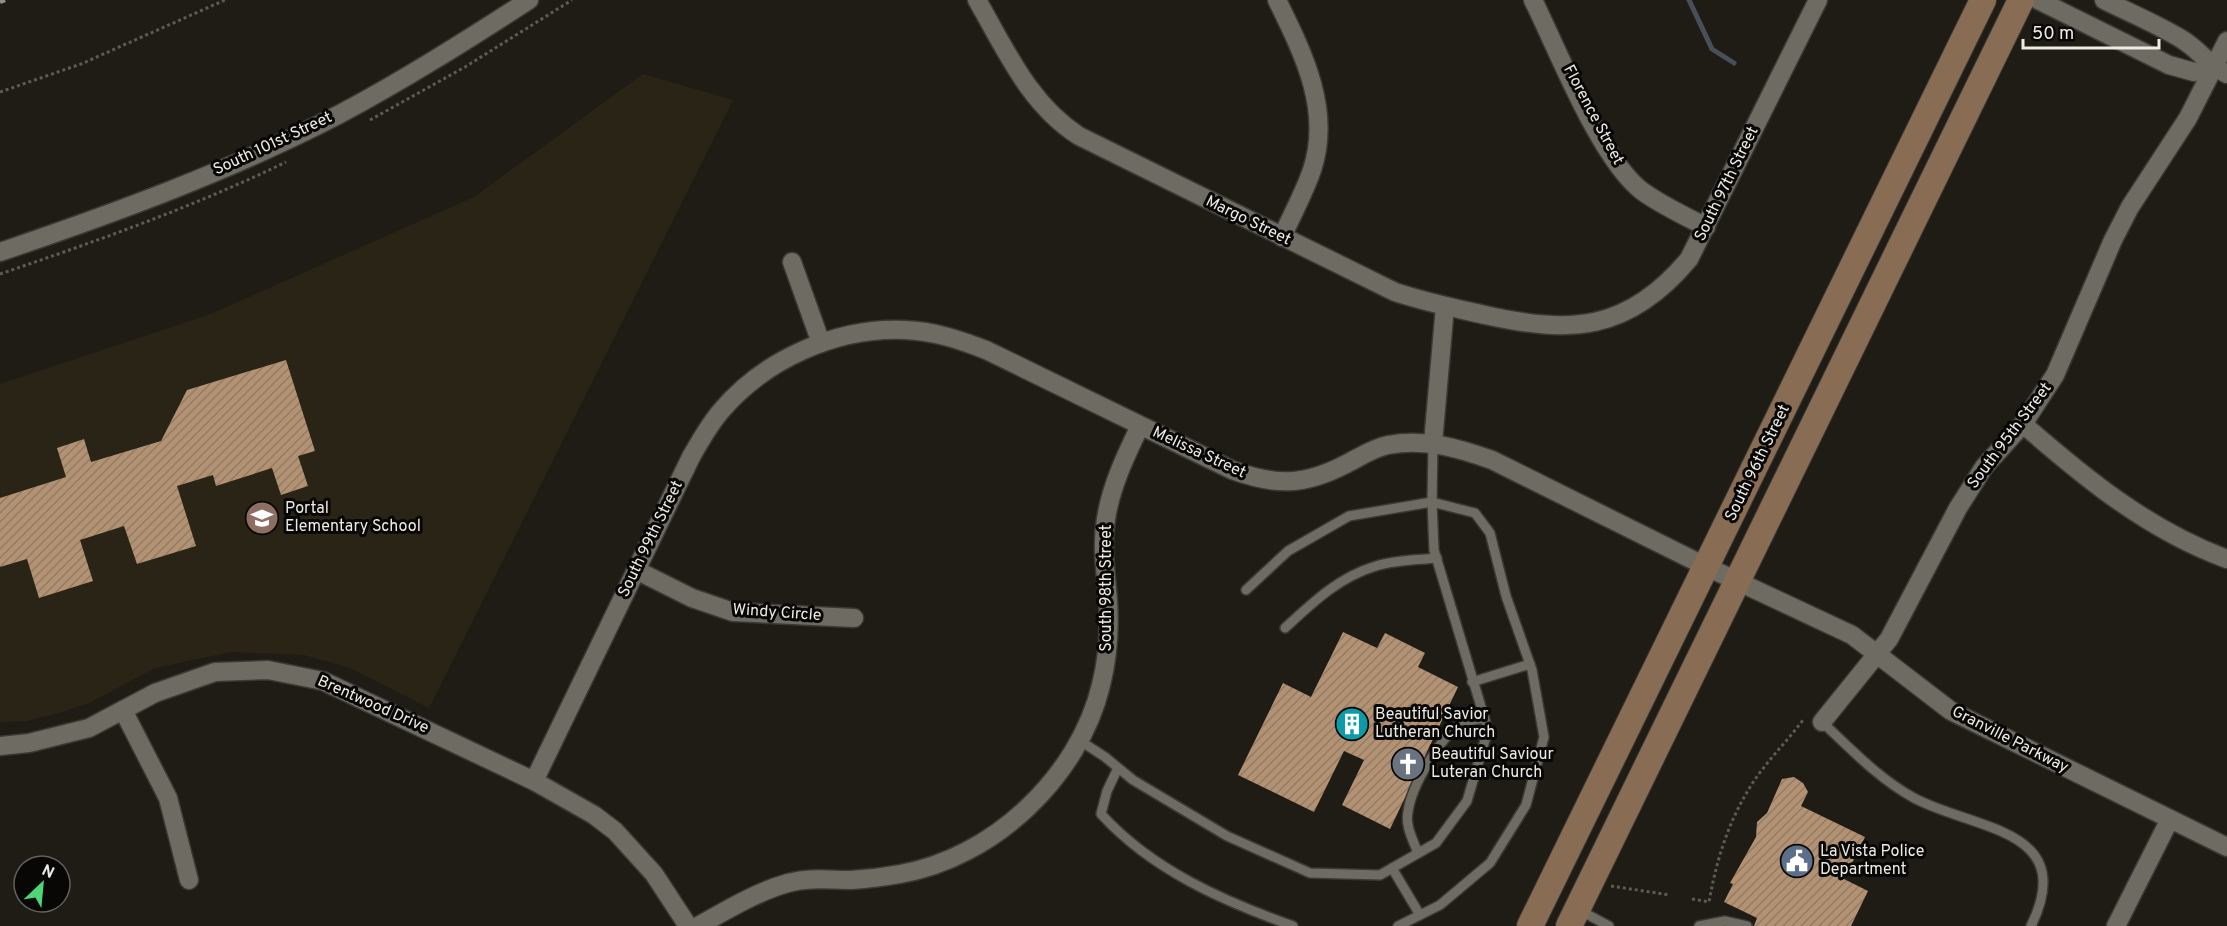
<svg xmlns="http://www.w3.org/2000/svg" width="2227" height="926" viewBox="0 0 2227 926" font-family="Overpass,sans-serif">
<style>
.built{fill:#292416}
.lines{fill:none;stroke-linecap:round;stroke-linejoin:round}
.stream{stroke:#47505a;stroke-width:5}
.building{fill:url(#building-hatch)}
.service-casing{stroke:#3b3935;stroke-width:12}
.minor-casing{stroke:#3b3935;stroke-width:21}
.secondary-casing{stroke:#3b3935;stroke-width:28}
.path{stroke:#5e5b55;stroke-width:3;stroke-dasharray:3 3;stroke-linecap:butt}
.service{stroke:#6e6b62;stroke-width:9}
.minor{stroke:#6e6b62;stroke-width:18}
.secondary{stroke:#886d54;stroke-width:26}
.rail{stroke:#918f88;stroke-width:4.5;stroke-dasharray:8 8;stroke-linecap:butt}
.labels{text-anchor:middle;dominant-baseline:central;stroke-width:6;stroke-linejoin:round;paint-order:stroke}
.street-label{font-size:16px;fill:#edebe5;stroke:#080705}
.poi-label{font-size:16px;fill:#edebe5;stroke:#080705;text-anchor:start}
</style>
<defs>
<pattern id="building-hatch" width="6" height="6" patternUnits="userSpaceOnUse" patternTransform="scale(1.5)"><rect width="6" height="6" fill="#b39273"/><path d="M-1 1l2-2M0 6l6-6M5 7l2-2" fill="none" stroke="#937b65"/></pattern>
</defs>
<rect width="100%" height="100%" fill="#1f1c15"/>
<path class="built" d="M643,74L733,100L429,708L350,668L304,655L231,652L155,668L91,702L62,712L27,721L0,722V384L211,314L474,197Z"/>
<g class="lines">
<path class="stream" d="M1689,0L1712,49L1734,63"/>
</g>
<g class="building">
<path d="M286,360L315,451L298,456L308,486L281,495L272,468L216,486L213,475L177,486L196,546L137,564L124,526L80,540L93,581L39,598L27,559L0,567V498L66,477L57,448L84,439L91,462L161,441L187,390Z"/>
<path d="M1343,632L1377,648L1385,633L1425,653L1418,667L1458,687L1390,829L1342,805L1364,760L1344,751L1314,812L1238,775L1283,683L1311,697Z"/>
<path d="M1794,777L1803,783L1808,792L1801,806L1865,837L1844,879L1868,891L1851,926H1754L1757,918L1724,902L1733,884L1730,883L1756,837L1757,822L1767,813L1782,779Z"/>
</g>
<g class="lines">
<g class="service-casing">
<g id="service">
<path d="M1246,590L1288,551L1349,516L1432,502L1433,443"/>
<path d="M1285,628C1313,602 1339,577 1376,566C1395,560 1417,560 1437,558"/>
<path d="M1472,682L1530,664"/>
<path d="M1822,722C1851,749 1879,779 1914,798C1974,830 2079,828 2031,926"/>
<path d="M1079,740L1105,757L1133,780L1227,836L1310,873L1380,875L1436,843L1467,801L1488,730L1434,550L1432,502L1475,513L1490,533L1506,596L1532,670L1544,737L1526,805L1490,863L1440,905L1398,926"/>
<path d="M1118,768L1107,791L1101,814C1152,870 1223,901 1293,926"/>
<path d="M1418,853C1413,840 1405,826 1408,812C1411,787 1440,737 1461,724C1467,721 1476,720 1484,718"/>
<path d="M1392,868L1420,915"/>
<path d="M1579,910L1609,926"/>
<path d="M1699,926L1725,921L1747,926"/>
</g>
</g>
<g class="minor-casing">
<g id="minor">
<path d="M977,0C1006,50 1029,104 1079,136L1395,292C1425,302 1454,308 1485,315C1571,334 1628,332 1689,259L1818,0"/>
<path d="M1277,0C1303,53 1332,110 1312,170C1304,193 1292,215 1282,237"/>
<path d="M1533,0C1558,50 1600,159 1642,191C1661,205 1685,216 1706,227"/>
<path d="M2038,0L2169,65L2194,72L2214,68"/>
<path d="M2104,0C2130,13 2159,25 2183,40C2200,51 2210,66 2227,74"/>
<path d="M0,252C115,213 230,171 338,115C404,80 467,40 529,0"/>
<path d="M792,262L821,343"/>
<path d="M2023,424C2085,478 2148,530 2227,559"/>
<path d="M1433,443L1445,306"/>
<path d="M636,570L692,598L733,612L854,618"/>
<path d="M123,710L168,798L189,880"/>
<path d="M1822,722L1889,639L1958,508L1984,467L2023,424L2055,375L2113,240L2130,207L2188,118L2227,41"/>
<path d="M0,746L29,743L89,728L155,693L215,672L268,670L323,681L534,781L594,815L615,831L654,874L688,926"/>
<path d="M534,781L691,457C700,441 709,425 721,411C765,359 837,327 905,330C934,331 960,340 986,350L1232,470C1276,486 1304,486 1346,464C1360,457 1373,448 1388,445C1425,438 1458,448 1492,460L1707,567L1852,635L1951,711L2227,847"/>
<path d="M698,926C727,910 756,892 788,883C809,877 830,880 851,880C867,879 884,877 900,874C993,858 1079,777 1101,685C1108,657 1110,629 1108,600C1106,573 1101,546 1106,519C1111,486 1126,455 1140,426"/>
<path d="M2116,926L2170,819"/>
</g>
</g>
<g class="secondary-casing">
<g id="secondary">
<path d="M1530,926L1983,0"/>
<path d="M1569,926L2021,0"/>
</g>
</g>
<g class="path">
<path d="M0,92L81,64L225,0"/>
<path d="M370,120L465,67L572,0"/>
<path d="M0,274C97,241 193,207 286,162"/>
<path d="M1611,886L1670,895"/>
<path d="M1692,899L1709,902C1717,857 1730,816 1756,778C1770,758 1788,740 1803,720"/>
</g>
<use href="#service" class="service"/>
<use href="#minor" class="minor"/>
<use href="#secondary" class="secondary"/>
<path class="rail" d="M0,2L5,0"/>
</g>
<defs>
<g id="school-disc" transform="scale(1.725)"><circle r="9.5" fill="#8d6e63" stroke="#080705"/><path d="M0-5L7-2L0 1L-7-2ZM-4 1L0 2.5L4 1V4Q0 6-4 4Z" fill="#fff"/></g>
<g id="building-disc" transform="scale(1.725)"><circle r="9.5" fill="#0f9aa8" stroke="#080705"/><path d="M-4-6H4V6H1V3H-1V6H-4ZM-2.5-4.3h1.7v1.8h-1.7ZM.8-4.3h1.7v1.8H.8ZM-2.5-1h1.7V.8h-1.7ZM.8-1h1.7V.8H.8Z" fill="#fff"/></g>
<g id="church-disc" transform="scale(1.725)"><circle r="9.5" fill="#6b7280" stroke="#080705"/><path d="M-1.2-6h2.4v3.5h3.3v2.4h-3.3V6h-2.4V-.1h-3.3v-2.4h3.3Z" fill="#fff"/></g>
<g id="civic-disc" transform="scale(1.725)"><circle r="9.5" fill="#5c6f8a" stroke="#080705"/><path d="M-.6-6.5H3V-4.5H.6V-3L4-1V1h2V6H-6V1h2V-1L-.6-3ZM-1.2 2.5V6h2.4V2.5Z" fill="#fff"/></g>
</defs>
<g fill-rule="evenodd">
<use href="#school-disc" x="262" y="518"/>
<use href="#building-disc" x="1352" y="724"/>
<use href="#church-disc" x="1408" y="764"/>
<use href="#civic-disc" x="1797" y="861"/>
</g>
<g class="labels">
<g class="street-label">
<text transform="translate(1593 115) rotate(62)">Florence Street</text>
<text transform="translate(273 144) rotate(-25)">South 101st Street</text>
<text transform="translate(1727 184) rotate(-64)">South 97th Street</text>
<text transform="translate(1248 221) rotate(26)">Margo Street</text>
<text transform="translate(2010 436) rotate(-53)">South 95th Street</text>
<text transform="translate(1199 453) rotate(25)">Melissa Street</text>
<text transform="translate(1758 463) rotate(-64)">South 96th Street</text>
<text transform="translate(651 539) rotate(-64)">South 99th Street</text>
<text transform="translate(1107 588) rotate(-90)">South 98th Street</text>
<text transform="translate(777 613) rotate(4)">Windy Circle</text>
<text transform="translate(373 705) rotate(24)">Brentwood Drive</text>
<text transform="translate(2010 740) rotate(27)">Granville Parkway</text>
</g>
<g class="poi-label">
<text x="285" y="509">Portal<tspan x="285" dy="18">Elementary School</tspan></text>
<text x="1375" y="715">Beautiful Savior<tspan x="1375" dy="18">Lutheran Church</tspan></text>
<text x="1431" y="755">Beautiful Saviour<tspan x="1431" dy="18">Luteran Church</tspan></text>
<text x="1820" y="852">La Vista Police<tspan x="1820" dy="18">Department</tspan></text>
</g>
</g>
<g transform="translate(42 884) rotate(26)"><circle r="28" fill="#080705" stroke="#64625f" stroke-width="1.5"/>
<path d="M0-4.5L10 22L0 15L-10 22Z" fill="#4ed676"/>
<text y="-9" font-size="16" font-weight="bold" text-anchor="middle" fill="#edebe5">N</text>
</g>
<path d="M2023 39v9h136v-9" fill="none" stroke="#edebe5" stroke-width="3"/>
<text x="2032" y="39" font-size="18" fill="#edebe5" stroke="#080705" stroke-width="4.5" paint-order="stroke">50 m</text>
</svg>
